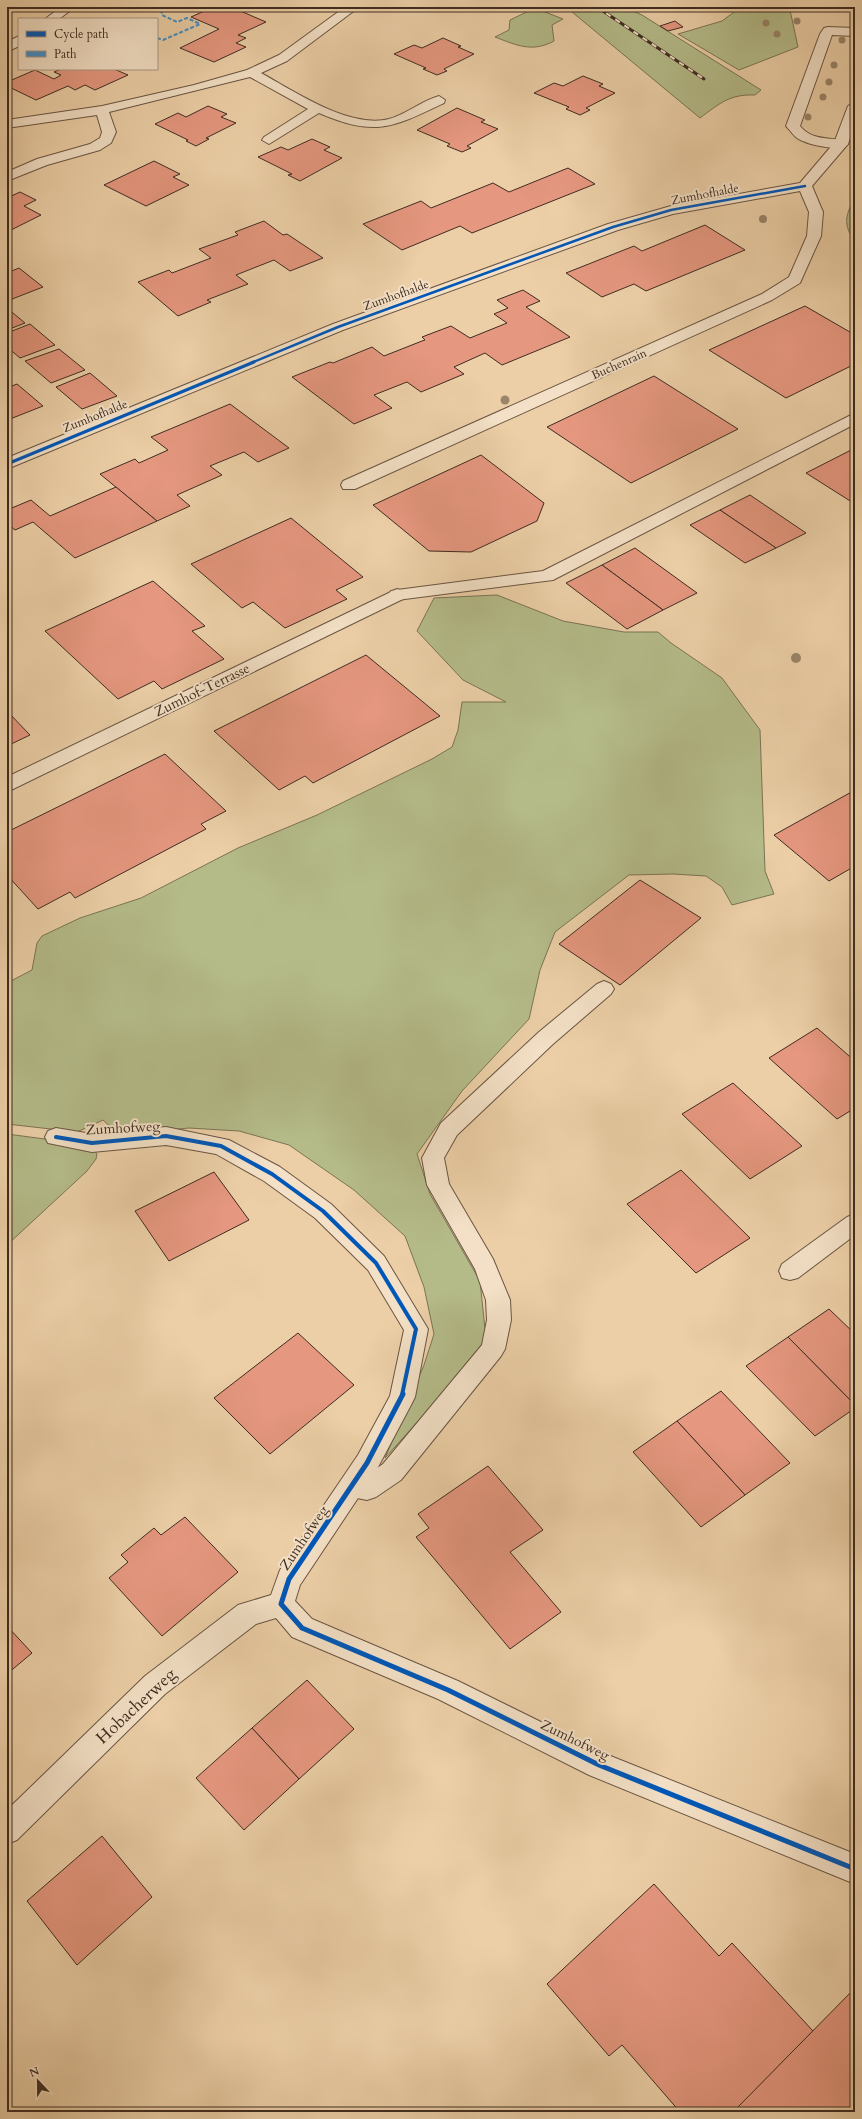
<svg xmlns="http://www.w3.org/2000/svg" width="862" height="2119" viewBox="0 0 862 2119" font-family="Cardo,serif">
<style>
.green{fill:#b4bb89;stroke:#7a7455}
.building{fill:#e5977f;stroke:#3f2c21}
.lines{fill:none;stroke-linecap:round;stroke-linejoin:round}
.service-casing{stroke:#6a5542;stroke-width:2}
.minor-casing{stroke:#6a5542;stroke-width:2}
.tertiary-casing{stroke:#6a5542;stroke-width:2}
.service{fill:#f3e0c6;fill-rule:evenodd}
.minor{fill:#f3e0c6;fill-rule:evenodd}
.tertiary{fill:#f3e0c6;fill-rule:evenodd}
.rail-casing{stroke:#3f2c21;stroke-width:3}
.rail{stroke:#f3e0c6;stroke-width:2;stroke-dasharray:5.5;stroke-linecap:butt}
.quiet{stroke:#3f90cb;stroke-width:2;stroke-dasharray:4 2;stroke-linecap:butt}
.cycleway-far3-casing{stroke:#f3e0c6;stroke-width:4}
.cycleway-far2-casing{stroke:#f3e0c6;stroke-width:5}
.cycleway-far1-casing{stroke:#f3e0c6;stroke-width:6}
.cycleway-casing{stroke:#f3e0c6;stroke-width:8}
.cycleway-far3{stroke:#0057b8;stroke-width:2.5}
.cycleway-far2{stroke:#0057b8;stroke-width:3}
.cycleway-far1{stroke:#0057b8;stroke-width:4}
.cycleway{stroke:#0057b8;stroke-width:5}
.tree{fill:#9a8569}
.labels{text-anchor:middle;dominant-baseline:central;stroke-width:4;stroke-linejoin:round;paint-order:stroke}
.far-street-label{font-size:12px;fill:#3f2c21;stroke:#f3e0c6}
.street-label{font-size:14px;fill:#3f2c21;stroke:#f3e0c6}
.near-street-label{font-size:17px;fill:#3f2c21;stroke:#f3e0c6}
</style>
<rect width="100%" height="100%" fill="#eccfa7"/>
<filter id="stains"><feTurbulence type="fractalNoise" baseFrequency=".005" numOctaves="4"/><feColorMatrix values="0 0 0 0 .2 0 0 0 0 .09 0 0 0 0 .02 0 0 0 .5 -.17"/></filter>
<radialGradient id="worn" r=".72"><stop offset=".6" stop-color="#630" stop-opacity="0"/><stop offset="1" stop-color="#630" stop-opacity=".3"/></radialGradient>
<g class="green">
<path d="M566,7H624L642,15L761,90L755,95C729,94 719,104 700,118Z"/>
<path d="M741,7H784L790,10L798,47L739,70L678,34L722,21Z"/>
<path d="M535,8L563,19L552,25L554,41C532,53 516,45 495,37L509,30L510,20Z"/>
<path d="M855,197V242C842,223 846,215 855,197Z"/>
<path d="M497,595L563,621L624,632H658L671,643L722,678L760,730L765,871L774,894L732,905L722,887L706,876L673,874L629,875L555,932L540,970L529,1019L462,1091L417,1154L430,1194L480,1281L486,1339L439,1398L385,1458L424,1365L434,1334L424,1287L405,1236L354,1190L289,1145L239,1131L189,1128L139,1133L114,1130L103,1120L77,1132L7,1124V983L32,970L37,943L42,936L80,918L141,898L238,848L317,815L432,759L452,747L458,730L462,702H506L463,680L417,631L434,598Z"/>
<path d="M7,1134L90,1145L97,1154L96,1159L87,1171L7,1245Z"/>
</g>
<g class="building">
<path d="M213,7H231L266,22L238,35L246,38L236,43L246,47L214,62L180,48L219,29L191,17Z"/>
<path d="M675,21L683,27L668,31L660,26Z"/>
<path d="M443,38L461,46L458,47L474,54L444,69L447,71L437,75L423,69L426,68L394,54L414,45L422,48Z"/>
<path d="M61,69H114L128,75L95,90L85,85L75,90L68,86L36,100L7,86V82L35,70L54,79L61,75L54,72Z"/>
<path d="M583,76L603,84L599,86L615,93L586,108L590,110L580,115L566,109L569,107L534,93L554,83L563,86Z"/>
<path d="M208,106L227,114L221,117L236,123L206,138L209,139L196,146L186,141L188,140L155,124L178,113L186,117Z"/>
<path d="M457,108L485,120L481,122L498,129L467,146L471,148L462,152L447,146L450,144L417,130Z"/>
<path d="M312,139L330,147L324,150L342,158L300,181L288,175L292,174L258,157L281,147L288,150Z"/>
<path d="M154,161L180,174L173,177L189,185L146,206L104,185Z"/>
<path d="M568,168L595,184L472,233L460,226L402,250L363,224L421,201L431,208L493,183L509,192Z"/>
<path d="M20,192L36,200L24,206L41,215L7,232V198Z"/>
<path d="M264,221L283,235L287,234L323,258L290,271L274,260L236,275L248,284L207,300L211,302L178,316L138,282L169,270L172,273L211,258L199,249L238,235L235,232Z"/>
<path d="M705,225L745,250L646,291L634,284L602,297L566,273L634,246L642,251Z"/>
<path d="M19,268L43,287L7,301V273Z"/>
<path d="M523,290L540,301L526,307L570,337L502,365L485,353L454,367L464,374L421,392L407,382L374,395L392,408L354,424L292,377L330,362L333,363L372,347L384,356L422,341L425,340L422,337L451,326L470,338L507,323L494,314L508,308L497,300Z"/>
<path d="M805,306L855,335V364L786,398L709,350Z"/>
<path d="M7,308L25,323L7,330Z"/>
<path d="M30,324L55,345L20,358L7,347V333Z"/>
<path d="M59,349L85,370L51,383L25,361Z"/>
<path d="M90,373L117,396L82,409L56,387Z"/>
<path d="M654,376L738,429L631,483L547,427Z"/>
<path d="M17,384L43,406L10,419L7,417V388Z"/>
<path d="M230,404L289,448L258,462L244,452L210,466L222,475L177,495L190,506L157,521L100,474L135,459L139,463L168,450L151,437Z"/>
<path d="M855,448V504L806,473Z"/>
<path d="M481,455L544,503L537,521L471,552L429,551L373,505Z"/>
<path d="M116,487L157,521L75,558L33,522L15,530L7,523V510L31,500L50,516Z"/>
<path d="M750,495L806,533L776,548L720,510Z"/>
<path d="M720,510L776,548L745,563L690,525Z"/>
<path d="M291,518L363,577L336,590L347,599L285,628L253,602L242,608L191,564Z"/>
<path d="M635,548L697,593L663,610L602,565Z"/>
<path d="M602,565L663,610L627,629L566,583Z"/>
<path d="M153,581L205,626L192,631L224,659L162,689L154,681L118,699L45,631Z"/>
<path d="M366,655L440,716L313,783L305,776L279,790L214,731Z"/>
<path d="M7,711L30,735L7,746Z"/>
<path d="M165,754L226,811L201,824L206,829L75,898L70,892L38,909L7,875V832Z"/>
<path d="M855,790V866L829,881L774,835Z"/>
<path d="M640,880L701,918L620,985L559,944Z"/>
<path d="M817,1028L855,1061V1108L837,1119L769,1058Z"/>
<path d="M733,1083L802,1146L750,1179L682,1114Z"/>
<path d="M681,1170L750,1238L696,1273L627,1204Z"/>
<path d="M214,1172L249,1220L169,1261L135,1211Z"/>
<path d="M829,1309L855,1334V1405L788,1337Z"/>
<path d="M298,1333L354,1385L270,1454L214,1398Z"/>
<path d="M788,1337L855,1405V1408L815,1436L746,1366Z"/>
<path d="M721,1391L790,1463L745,1495L677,1421Z"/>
<path d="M677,1421L745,1495L701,1527L633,1452Z"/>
<path d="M488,1466L543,1530L510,1552L561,1612L510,1649L416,1537L429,1528L418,1514Z"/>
<path d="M185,1517L238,1572L162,1636L109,1578L128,1562L121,1555L154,1528L161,1535Z"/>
<path d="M7,1626L32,1653L7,1674Z"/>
<path d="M307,1680L354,1729L299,1779L252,1728Z"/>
<path d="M252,1728L299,1779L244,1830L196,1778Z"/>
<path d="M102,1836L152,1897L77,1965L27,1901Z"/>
<path d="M654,1884L719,1956L732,1943L813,2031L734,2112H680L622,2045L609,2056L547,1984Z"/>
<path d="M855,1988V2112H741L737,2108Z"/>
</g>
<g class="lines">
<g class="service-casing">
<g id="service">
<path d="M345,7H359L287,61L261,73C294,91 349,129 389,119C407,114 421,101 439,96L445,100L444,103C392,128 375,137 319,113L269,144L262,140L264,137L308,109L250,77L109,112L116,132L111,143L100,150L47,165L7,181V172L37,159L90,144L100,138L102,132L97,115L7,128V120L102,106L194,85L247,70L279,55Z"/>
<path d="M828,27L855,28V36L832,35L800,126C812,141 829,137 846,141L848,144C841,153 805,144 797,138C793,135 790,130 786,126L820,34L824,28Z"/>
<path d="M855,413V424L553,580L397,600L391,599L388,595L391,591L397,590L543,571Z"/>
<path d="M604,981L611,984L614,989L611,994L553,1044L457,1135L444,1158L449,1184L493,1259L510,1300L511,1320L505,1349L501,1356L401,1480L376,1497L367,1500L342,1495L339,1487L342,1479L351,1476L364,1477L383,1464L482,1345L487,1320L486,1300L475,1269L427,1185L422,1158L441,1123L539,1032L597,984Z"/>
<path d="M855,1214V1235L798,1278L790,1280L782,1278L779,1271L782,1264L847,1217Z"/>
</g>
</g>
<g class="minor-casing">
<g id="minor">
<path d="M855,102V124L848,144L812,186L823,212L821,236L800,283L772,300L355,489H343L341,485L343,481L762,294L789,277L807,236L809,212L800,191L673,214L618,230L343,330L7,469V458L333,324L608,224L671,206L800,183L834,143L848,106Z"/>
<path d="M397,589L403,591L406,595L403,599L7,792V777Z"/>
<path d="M166,1127L229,1140L280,1167L331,1204L384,1256L428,1329L415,1397L411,1405L376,1471L300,1585L295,1601L312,1619L458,1681L608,1755L855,1854V1884L589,1775L438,1699L292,1637L276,1618L256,1624L165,1694L17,1840L7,1844V1810L145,1676L238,1605L271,1595L280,1570L358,1455L390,1396L404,1330L368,1270L315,1218L264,1181L216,1154L166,1145L92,1152L48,1143L45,1137L48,1131L56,1128L92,1134Z"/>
</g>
</g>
<g class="tertiary-casing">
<g id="tertiary">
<path d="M61,7H75L59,19H45Z"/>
<path d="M19,36V46L7,52V42Z"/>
</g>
</g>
<use href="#service" class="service"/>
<use href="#minor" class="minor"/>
<use href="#tertiary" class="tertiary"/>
<g class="rail-casing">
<path id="rail" d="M597,7L704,79"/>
</g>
<use href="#rail" class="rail"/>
<path class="quiet" d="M157,38L163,40L200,24L187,18L177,22L162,15L161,7"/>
<g class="cycleway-far3-casing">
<path id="cycleway-far3" d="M251,363L338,327L613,227L671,210L805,186"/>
</g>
<g class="cycleway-far2-casing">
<path id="cycleway-far2" d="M7,464L254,362"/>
</g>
<g class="cycleway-far1-casing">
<path id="cycleway-far1" d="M56,1137L92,1143L166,1136L221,1146L272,1174L323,1211L376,1263L416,1329L402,1395"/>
</g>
<g class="cycleway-casing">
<path id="cycleway" d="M403,1394L367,1463L289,1579L281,1604L302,1628L448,1690L599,1765L855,1869"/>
</g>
<use href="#cycleway-far3" class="cycleway-far3"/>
<use href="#cycleway-far2" class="cycleway-far2"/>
<use href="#cycleway-far1" class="cycleway-far1"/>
<use href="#cycleway" class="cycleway"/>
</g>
<g class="tree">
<circle cx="797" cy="21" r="3.5"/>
<circle cx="766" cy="23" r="3.5"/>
<circle cx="777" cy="34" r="3.5"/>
<circle cx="842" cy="40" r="3.5"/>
<circle cx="834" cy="65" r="3.5"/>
<circle cx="829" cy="82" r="3.5"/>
<circle cx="823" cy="97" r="3.5"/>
<circle cx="808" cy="117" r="3.5"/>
<circle cx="763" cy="219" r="4"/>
<circle cx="505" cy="400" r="4.5"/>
<circle cx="796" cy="658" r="5"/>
</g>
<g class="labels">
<g class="far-street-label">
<text transform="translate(705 194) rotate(-11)">Zumhofhalde</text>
<text transform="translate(396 295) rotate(-20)">Zumhofhalde</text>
<text transform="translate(619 364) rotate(-24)">Buchenrain</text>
<text transform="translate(95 416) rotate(-22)">Zumhofhalde</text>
</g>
<g class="street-label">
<text transform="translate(202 690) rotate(-26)">Zumhof-Terrasse</text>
<text transform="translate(123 1128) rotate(-3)">Zumhofweg</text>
<text transform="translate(304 1538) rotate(-56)">Zumhofweg</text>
<text transform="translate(575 1740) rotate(26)">Zumhofweg</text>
</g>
<g class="near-street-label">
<text transform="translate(136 1706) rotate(-43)">Hobacherweg</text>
</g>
</g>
<rect width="862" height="2119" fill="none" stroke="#eccfa7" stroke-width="24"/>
<rect x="8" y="8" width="846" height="2103" fill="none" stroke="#3f2c21" stroke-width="2"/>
<rect x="12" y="12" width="838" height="2095" fill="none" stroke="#3f2c21"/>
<rect x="18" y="18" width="140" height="52" fill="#f3e0c6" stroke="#ab9884"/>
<rect x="26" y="31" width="20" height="6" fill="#0057b8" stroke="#ab9884"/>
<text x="54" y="38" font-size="12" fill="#3f2c21">Cycle path</text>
<rect x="26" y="51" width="20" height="6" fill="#3f90cb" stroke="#ab9884"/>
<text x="54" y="58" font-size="12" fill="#3f2c21">Path</text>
<g transform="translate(38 2081) rotate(338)" stroke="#f3e0c6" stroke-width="3" paint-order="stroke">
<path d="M0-3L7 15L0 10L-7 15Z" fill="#3f2c21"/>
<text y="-6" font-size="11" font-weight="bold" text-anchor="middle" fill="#3f2c21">N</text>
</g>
<rect width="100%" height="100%" filter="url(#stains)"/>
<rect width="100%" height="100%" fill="url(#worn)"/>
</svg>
